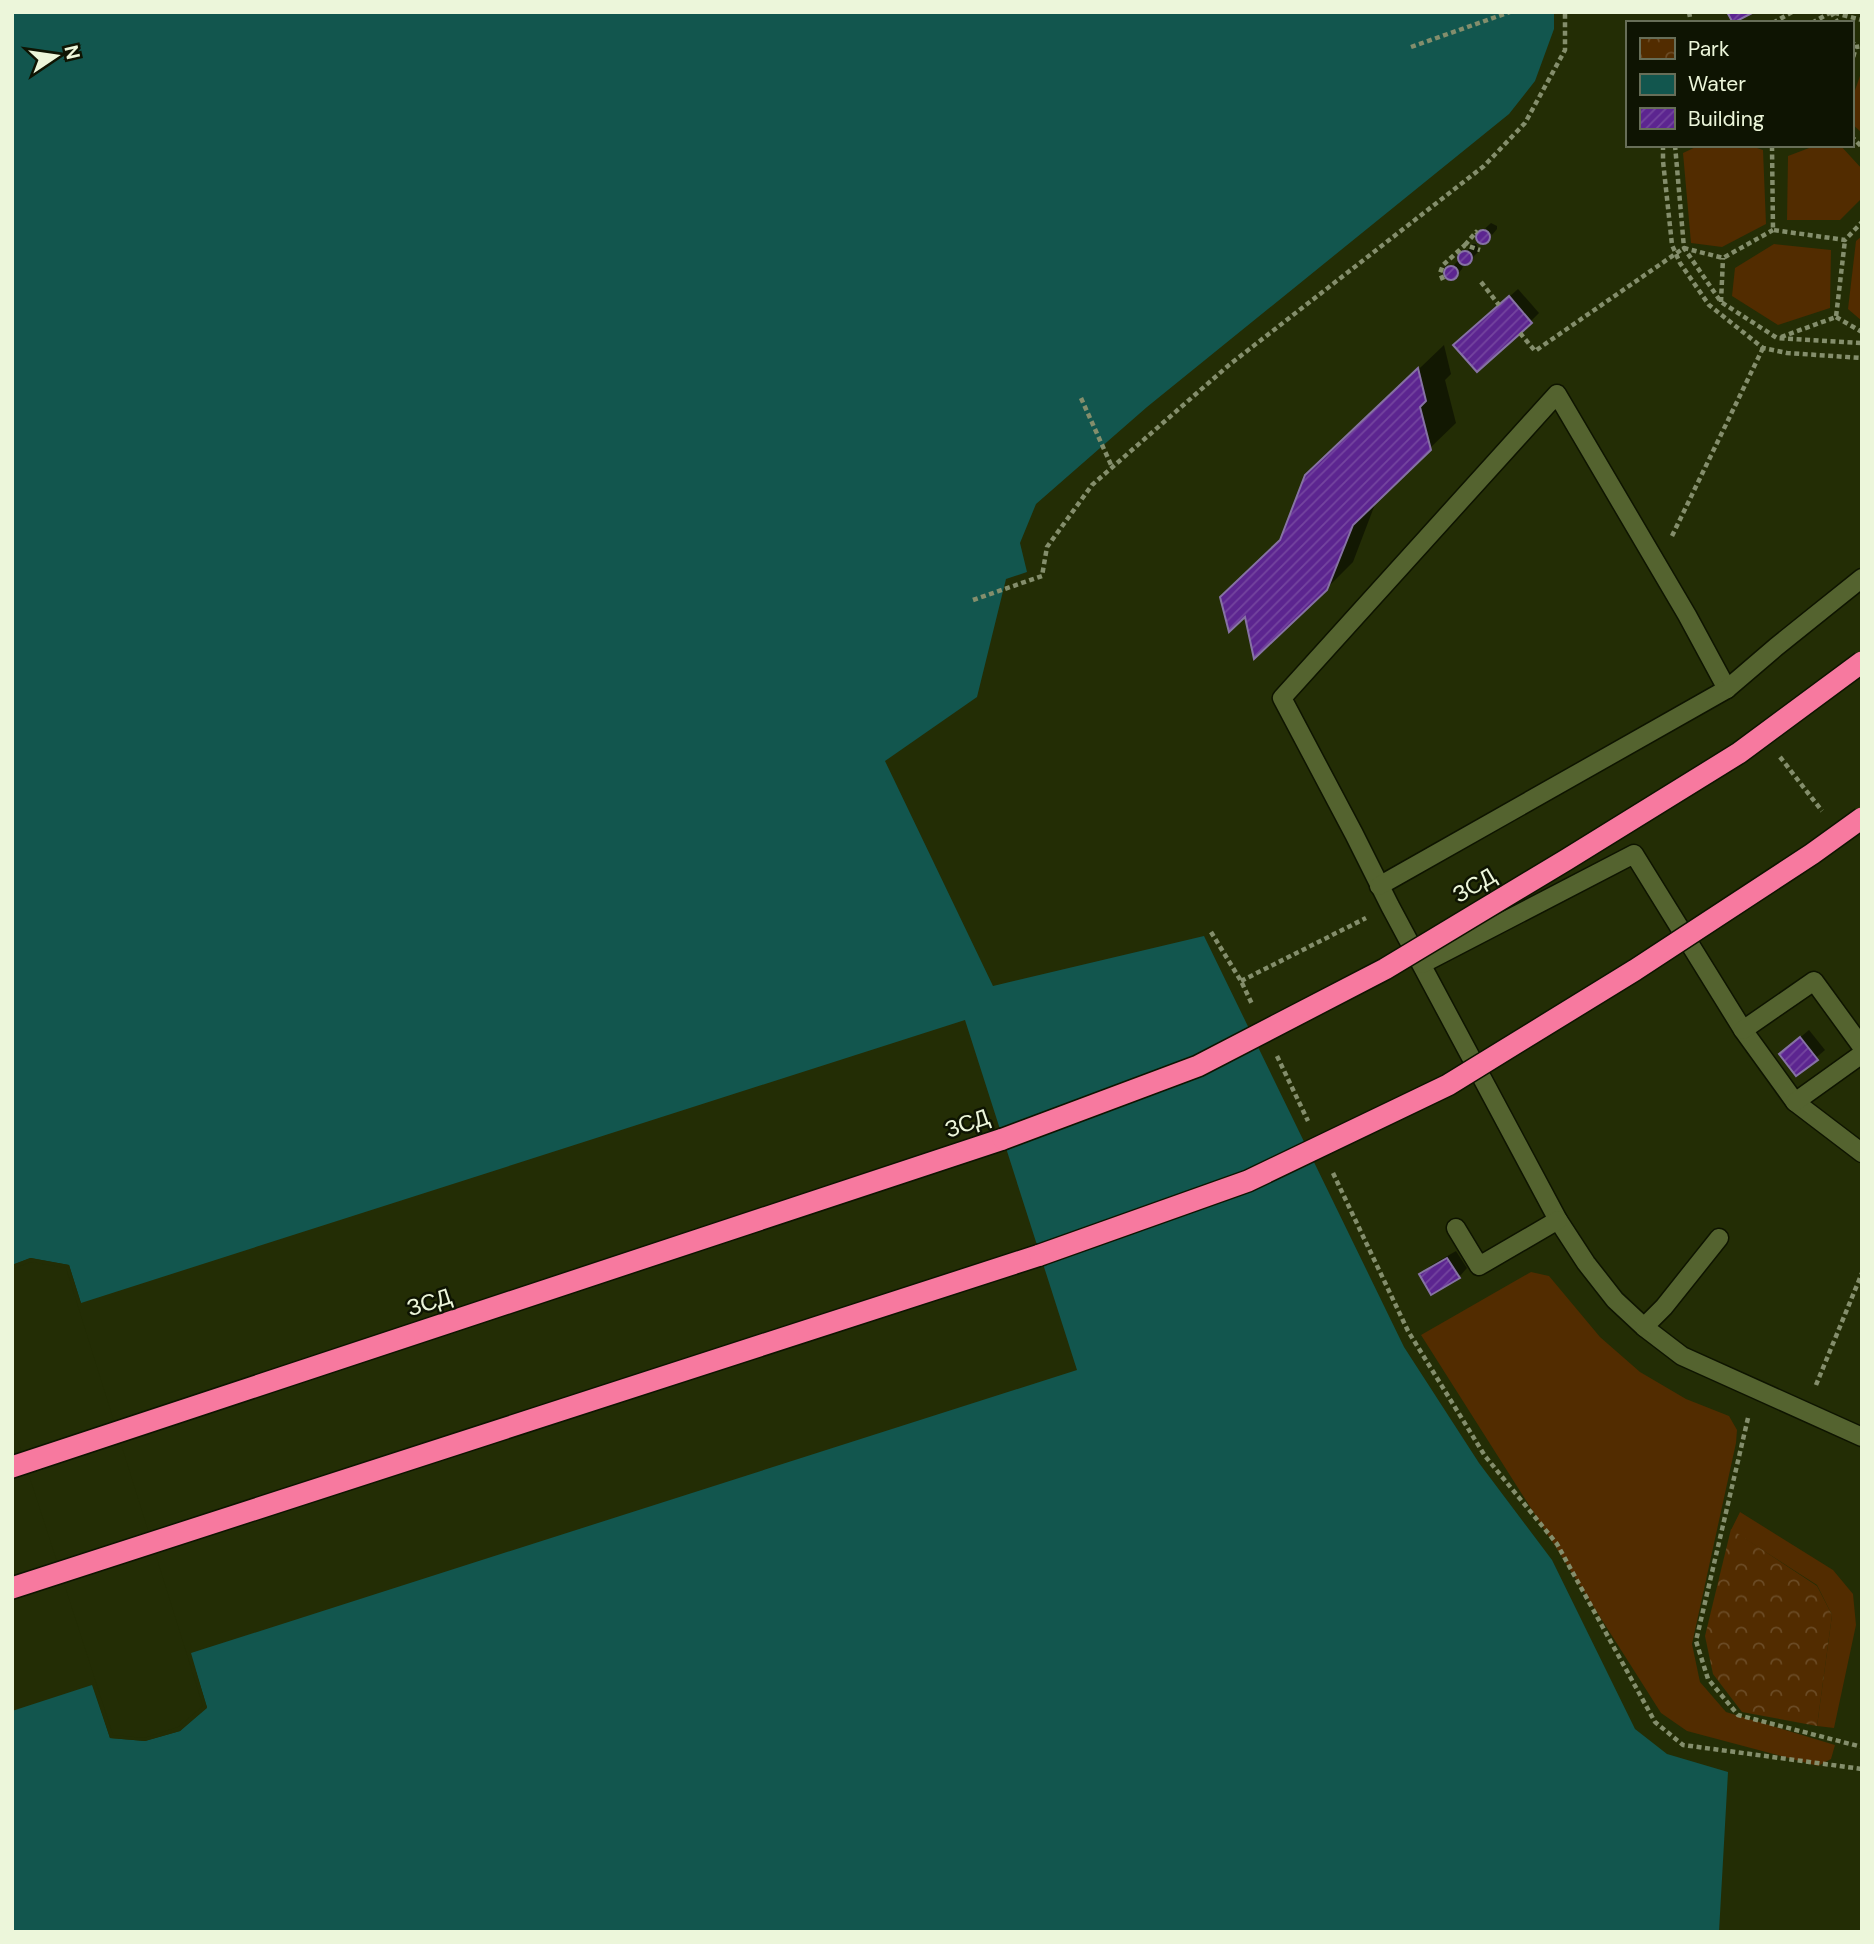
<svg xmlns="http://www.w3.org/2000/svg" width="1874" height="1944" viewBox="0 0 1874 1944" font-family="'DM Sans',sans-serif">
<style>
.grass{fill:#522c00}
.park{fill:url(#park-crowns)}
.water{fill:#12564e}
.pier{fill:#232d05}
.shadow{fill:#0007}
.building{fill:url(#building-hatch);stroke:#8672a4;stroke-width:2}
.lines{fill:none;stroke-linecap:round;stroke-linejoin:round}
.lane-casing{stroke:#0e1400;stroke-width:21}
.highway-casing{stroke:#0e1400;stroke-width:24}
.path{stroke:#848e6c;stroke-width:4.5;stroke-dasharray:5 3.5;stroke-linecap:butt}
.lane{stroke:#54632f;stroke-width:18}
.highway{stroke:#f7799f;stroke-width:21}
.highway-bridge-casing{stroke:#0e1400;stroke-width:24;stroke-linecap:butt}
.highway-bridge{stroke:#f7799f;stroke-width:21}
.labels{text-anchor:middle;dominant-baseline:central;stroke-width:5;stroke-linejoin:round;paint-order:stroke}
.street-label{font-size:23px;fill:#ecf6da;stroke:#0e1402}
</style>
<defs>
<pattern id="park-crowns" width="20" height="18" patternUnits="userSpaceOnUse" patternTransform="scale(1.75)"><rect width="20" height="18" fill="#522c00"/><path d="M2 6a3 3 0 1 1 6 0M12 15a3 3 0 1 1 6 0" fill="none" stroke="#6b4b25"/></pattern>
<pattern id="building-hatch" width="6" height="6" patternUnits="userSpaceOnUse" patternTransform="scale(1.75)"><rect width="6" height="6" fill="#5c2590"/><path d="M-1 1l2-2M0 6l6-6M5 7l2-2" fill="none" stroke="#74459f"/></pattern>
</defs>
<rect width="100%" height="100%" fill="#232d05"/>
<g class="grass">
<path d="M1862,70V133L1851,123V102Z"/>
<path d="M1700,145H1748L1763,150L1766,224L1722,247L1691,243L1683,153Z"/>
<path d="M1817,145H1840L1862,169V198L1840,220H1787L1788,156Z"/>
<path d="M1862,236V321L1848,309L1856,241Z"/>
<path d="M1774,244L1831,250L1830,308L1778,325L1732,296L1735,268Z"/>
<path d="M1531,1272L1549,1276L1600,1337L1640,1372L1686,1399L1729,1416L1737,1430L1736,1443L1692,1644L1700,1682L1726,1712L1835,1745L1831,1759L1818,1766L1687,1731L1661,1713L1421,1335Z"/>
<path d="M1740,1512L1833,1570L1853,1594L1856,1625L1834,1728L1817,1726L1832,1615L1817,1585L1731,1530Z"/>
</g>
<path class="park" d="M1731,1529L1817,1586L1832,1615L1817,1726L1742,1712L1713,1674L1705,1636Z"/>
<path class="water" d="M12,12H1554V29L1535,81L1509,114L1147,407L1036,504L1020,543L1027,572L1006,579L977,697L885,761L993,986L1204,936L1404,1347L1479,1463L1552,1560L1635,1729L1667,1754L1728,1772L1719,1932H12V1436L110,1738L145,1741L180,1731L207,1707L69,1265L31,1258L12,1265Z"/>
<path class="pier" d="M965,1020L1077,1370L191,1653L207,1708L180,1731L145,1741L110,1738L92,1685L12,1711V1433L16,1435L113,1735L144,1738L178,1727L203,1706L66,1268L31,1262L13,1269L12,1265L30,1258L69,1265L81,1303Z"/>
<g class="shadow">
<path d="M1491,223L1497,226V229L1492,235L1485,228V233L1490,238L1486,242L1480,241L1479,234Z"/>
<path d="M1473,244H1476L1479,251L1468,262L1464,263L1462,269L1454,278H1450L1446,274Z"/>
<path d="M1518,289L1539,313L1531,321L1464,337Z"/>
<path d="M1444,345L1451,374L1445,380L1456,423L1377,499L1353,562L1326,589L1282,539L1330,454Z"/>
<path d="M1809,1030L1825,1050L1797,1074L1790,1046Z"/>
<path d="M1456,1251L1467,1268L1459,1277L1422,1275L1430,1266Z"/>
</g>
<g class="building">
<path d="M1727,12H1754L1733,23Z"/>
<circle cx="1483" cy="237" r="7"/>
<circle cx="1465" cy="258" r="7"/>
<circle cx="1451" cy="273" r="7"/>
<path d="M1509,296L1532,323L1477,372L1453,345Z"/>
<path d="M1418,368L1426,401L1420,407L1431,450L1353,525L1327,590L1254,659L1245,617L1229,632L1220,597L1280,540L1305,475Z"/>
<path d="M1800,1037L1818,1060L1796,1076L1779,1054Z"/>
<path d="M1447,1258L1460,1278L1431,1295L1419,1274Z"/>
</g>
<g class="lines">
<g class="lane-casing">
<g id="lane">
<path d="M1727,689L1687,615L1557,394L1282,698L1354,834L1390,906L1558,1220L1586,1263L1615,1300L1644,1327L1682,1356L1862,1437"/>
<path d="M1379,886L1727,689L1776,647L1862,578"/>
<path d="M1422,964L1634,854L1743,1030L1795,1102L1862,1153"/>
<path d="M1743,1030L1814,981L1862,1047"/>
<path d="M1795,1102L1862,1054"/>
<path d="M1456,1228L1479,1266L1558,1220"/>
<path d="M1644,1327L1664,1307L1719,1238"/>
</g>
</g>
<g class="highway-casing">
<g id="highway">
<path d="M12,1467L1003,1139"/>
<path d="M12,1588L1040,1255"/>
</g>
</g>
<g class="path">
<path d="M1689,12L1691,23"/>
<path d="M1831,12L1838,23"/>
<path d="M1773,23L1792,12"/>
<path d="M1812,23L1831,12L1862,20"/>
<path d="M1851,40L1856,47"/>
<path d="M1411,47L1510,12"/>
<path d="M1851,65L1856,47L1862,46"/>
<path d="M1851,136L1862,147"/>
<path d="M1663,145V161L1672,245L1680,263L1709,305L1763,348L1787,353L1862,358"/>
<path d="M1675,145L1684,248L1721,302L1777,338L1862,343"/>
<path d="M1772,146L1773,230L1845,240L1862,222"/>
<path d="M1465,245L1476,232L1477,233"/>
<path d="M1443,280L1440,273L1443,265L1465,245L1480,250"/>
<path d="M1481,282L1499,305"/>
<path d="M1721,302L1723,258"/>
<path d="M1836,317L1862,332"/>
<path d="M1520,333L1535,351L1681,250L1684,248L1723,258L1773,230"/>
<path d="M1781,337L1836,317L1845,240"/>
<path d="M1081,398L1112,467"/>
<path d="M1672,536L1763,348"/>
<path d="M973,600L1042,576L1047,547L1092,485L1229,365L1484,166L1525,123L1565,50V12"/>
<path d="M1780,757L1822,811"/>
<path d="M1211,932L1241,981L1252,1004"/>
<path d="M1241,981L1366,918"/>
<path d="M1277,1056L1308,1121"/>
<path d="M1333,1173L1408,1331L1485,1456L1557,1544L1655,1722L1683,1745L1862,1769"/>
<path d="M1816,1385L1862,1273"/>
<path d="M1748,1418L1696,1641L1708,1679L1738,1715L1862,1747"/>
</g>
<use href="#lane" class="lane"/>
<use href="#highway" class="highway"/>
<g class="highway-bridge-casing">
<g id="highway-bridge">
<path d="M1003,1139L1198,1066L1385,969L1566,860L1739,753L1862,662"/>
<path d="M1040,1255L1248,1181L1448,1085L1635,970L1812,854L1862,818"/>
</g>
</g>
<use href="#highway-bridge" class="highway-bridge"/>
</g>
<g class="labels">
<g class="street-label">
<text transform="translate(1474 885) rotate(-31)">ЗСД</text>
<text transform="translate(967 1123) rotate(-19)">ЗСД</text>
<text transform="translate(429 1302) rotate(-18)">ЗСД</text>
</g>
</g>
<rect width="1874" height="1944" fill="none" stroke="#ecf6da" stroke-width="28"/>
<rect x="1626" y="21" width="228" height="126" fill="#0e1402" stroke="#676e58" stroke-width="2"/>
<rect x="1640" y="38" width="35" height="21" fill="url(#park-crowns)" stroke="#676e58" stroke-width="2"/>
<text x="1688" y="56" font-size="21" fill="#ecf6da">Park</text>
<rect x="1640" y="74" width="35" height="21" fill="#12564e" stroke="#676e58" stroke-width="2"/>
<text x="1688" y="91" font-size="21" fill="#ecf6da">Water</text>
<rect x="1640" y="108" width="35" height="21" fill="url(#building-hatch)" stroke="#676e58" stroke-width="2"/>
<text x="1688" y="126" font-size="21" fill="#ecf6da">Building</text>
<g transform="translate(56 56) rotate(77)" stroke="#0e1402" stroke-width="5" paint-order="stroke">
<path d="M0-5L12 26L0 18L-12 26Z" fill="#ecf6da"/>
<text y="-10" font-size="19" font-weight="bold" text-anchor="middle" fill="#ecf6da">N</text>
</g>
</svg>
